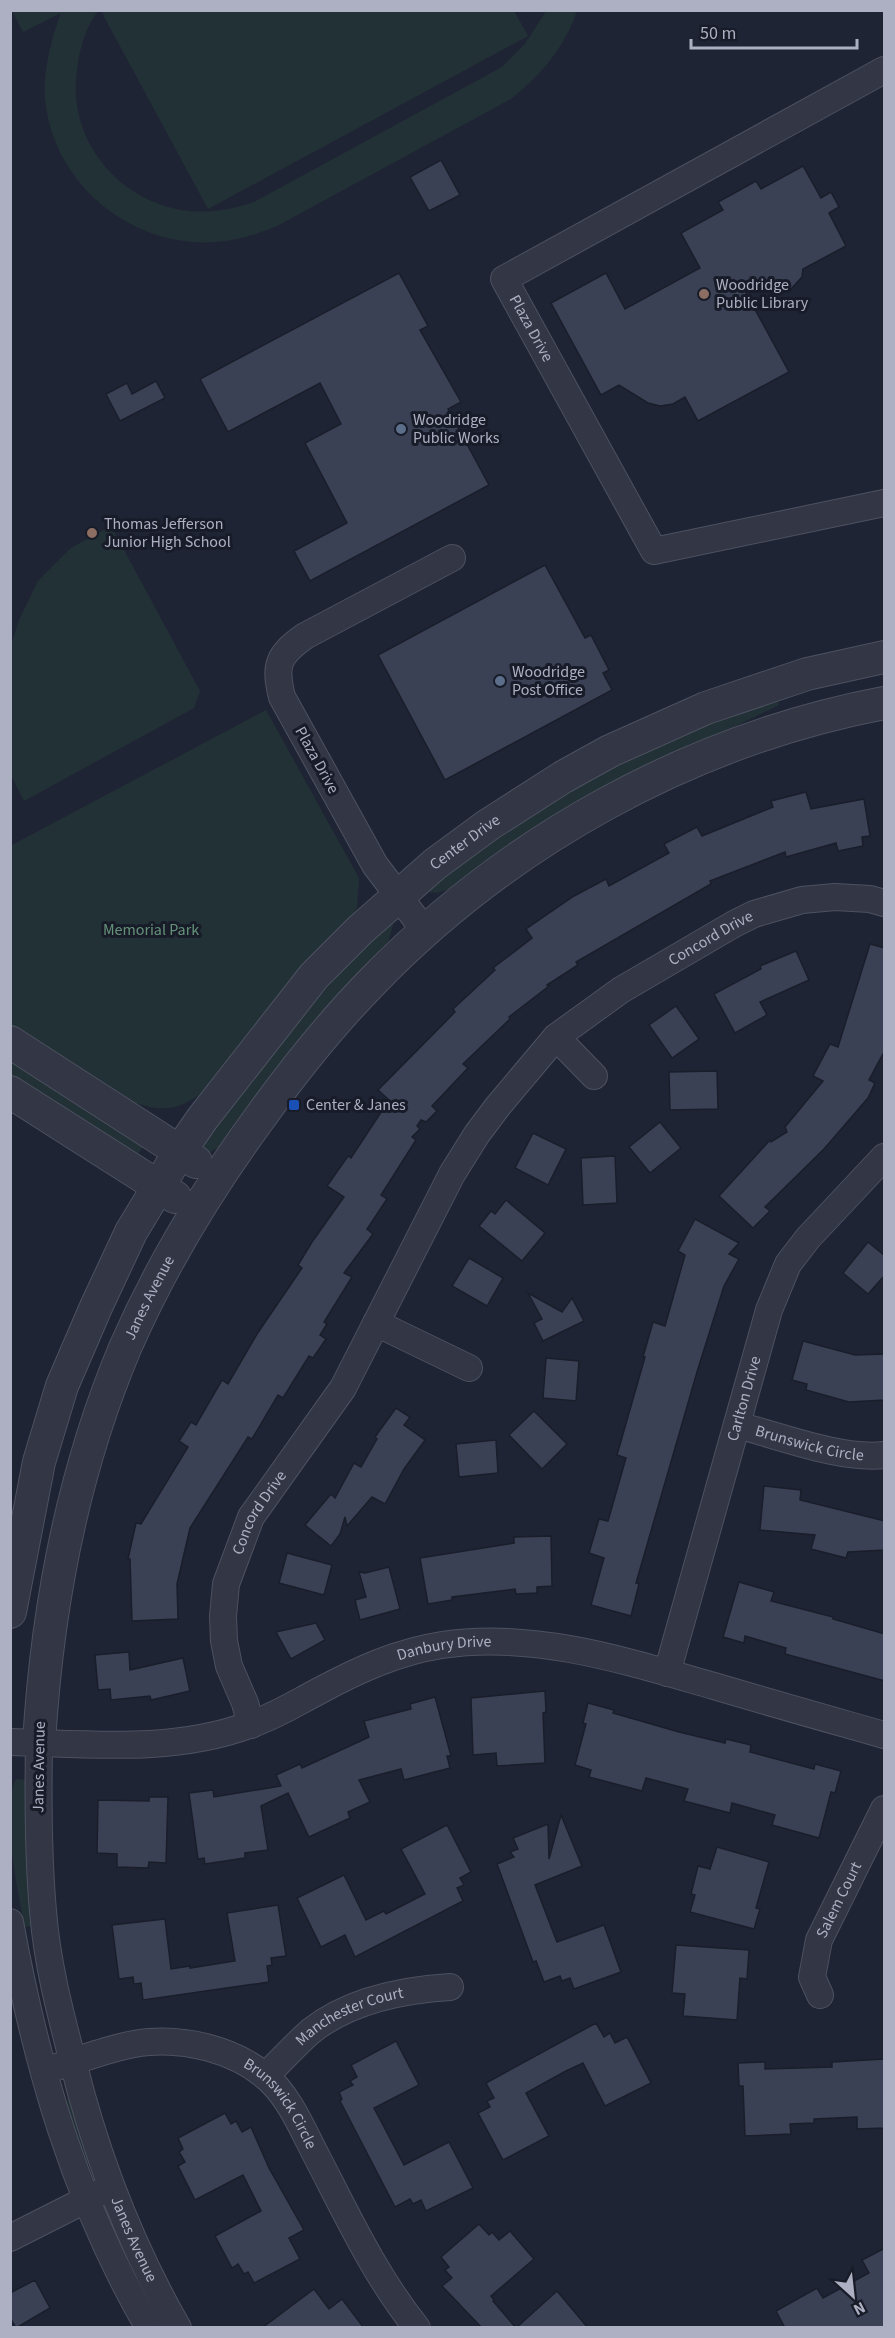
<svg xmlns="http://www.w3.org/2000/svg" width="895" height="2338" viewBox="0 0 895 2338" font-family="'Source Sans 3',sans-serif">
<style>
.green{fill:#223136}
.building{fill:#3b4155;stroke:#1a1e2b;stroke-width:1.5}
.lines{fill:none;stroke-linecap:round;stroke-linejoin:round}
.minor-casing{stroke:#4d5160;stroke-width:28}
.tertiary-casing{stroke:#4d5160;stroke-width:34}
.minor{stroke:#323645;stroke-width:26}
.tertiary{stroke:#323645;stroke-width:32}
.education-dot{fill:#8d6e63;stroke:#181c29;stroke-width:2}
.service-dot{fill:#5c6f8a;stroke:#181c29;stroke-width:2}
.transit-dot{fill:#1a4fb4;stroke:#181c29;stroke-width:2}
.labels{text-anchor:middle;dominant-baseline:central;stroke-width:6;stroke-linejoin:round;paint-order:stroke}
.poi-label{font-size:16px;fill:#acb0c2;stroke:#181c29;text-anchor:start}
.street-label{font-size:16px;fill:#acb0c2;stroke:#181c29}
.park-label{font-size:16px;fill:#659178;stroke:#181c29}
</style>
<rect width="100%" height="100%" fill="#1f2434"/>
<g class="green">
<path d="M12,11H98C83,31 78,55 76,80C72,144 119,199 181,210C206,214 231,210 254,202L502,67L525,44L546,11H577C564,48 542,74 511,99L277,226C257,234 237,241 215,242C131,248 52,183 45,98C43,72 52,36 61,13L23,32Z"/>
<path d="M101,11H514L528,36L208,209Z"/>
<path d="M111,526L200,691L194,708L24,801L11,775V645L19,620L38,581L71,548Z"/>
<path d="M777,699L779,705L682,752L455,887L437,893L427,892C438,876 461,864 477,852C568,784 669,736 777,699Z"/>
<path d="M266,710L359,878L357,908L351,920L204,1091C178,1112 160,1112 130,1101L11,1025L10,846Z"/>
<path d="M392,922L393,925L389,940L384,949L223,1145L207,1154L196,1156C217,1123 241,1093 265,1063C304,1013 344,965 392,922Z"/>
<path d="M10,1059L145,1143L137,1156L11,1075Z"/>
<path d="M16,1779L26,1780L32,1926L25,1927C18,1892 0,1810 16,1779Z"/>
<path d="M67,2099H72L89,2165L84,2166L68,2121Z"/>
</g>
<g class="building">
<path d="M441,160L460,195L429,211L410,177Z"/>
<path d="M803,166L821,198L831,192L839,207L829,213L846,246L803,269L802,277L791,289L783,291L744,289L789,372L698,421L685,397L673,404L660,406L648,403L619,385L601,395L551,303L606,273L625,309L700,268L681,233L723,210L718,202L756,181L761,189Z"/>
<path d="M399,273L428,326L420,330L461,402L448,409L489,485L310,581L294,551L347,523L305,443L341,424L320,383L228,432L200,379Z"/>
<path d="M156,381L165,398L120,421L106,394L127,383L132,394Z"/>
<path d="M545,565L585,638L591,635L609,670L603,673L612,690L445,780L378,655Z"/>
<path d="M806,792L811,809L864,799L870,836L862,837L863,846L838,851L836,843L786,857L785,852L710,881L711,884L576,962L578,965L547,985L549,986L509,1017L510,1019L463,1064L468,1068L432,1106L437,1111L426,1122L421,1120L417,1126L420,1129L412,1137L416,1140L381,1195L387,1199L367,1229L373,1234L344,1273L352,1277L324,1322L327,1324L320,1335L326,1339L313,1358L309,1356L283,1398L278,1395L252,1439L248,1437L190,1528L177,1584L178,1619L132,1621L130,1559H128L136,1523L141,1524L188,1447L179,1441L191,1422L196,1425L222,1380L228,1384L257,1334L302,1268L298,1265L312,1242L344,1197L327,1186L348,1156L351,1158L389,1100L378,1090L455,1012L453,1009L495,970L493,968L532,938L526,929L574,896L606,879L609,886L669,853L664,844L697,827L702,836L773,807L771,801Z"/>
<path d="M870,944L885,948V1050L869,1080L875,1083L868,1098L824,1149L765,1207L770,1211L753,1228L719,1196L770,1140L771,1142L787,1132L785,1127L823,1081L813,1076L830,1044L838,1047Z"/>
<path d="M796,951L809,980L760,1002L767,1015L735,1033L714,994L761,969L760,966Z"/>
<path d="M676,1006L699,1039L672,1058L649,1025Z"/>
<path d="M717,1071L718,1109L670,1110L669,1072Z"/>
<path d="M660,1122L681,1148L650,1173L629,1147Z"/>
<path d="M533,1133L566,1149L548,1185L515,1168Z"/>
<path d="M615,1156L617,1203L583,1205L581,1158Z"/>
<path d="M506,1200L545,1233L522,1261L479,1226L491,1211L495,1214Z"/>
<path d="M695,1219L739,1243L729,1254L739,1259L724,1286L697,1372L636,1583L639,1584L631,1616L591,1605L604,1558L589,1553L599,1519L608,1521L626,1458L617,1455L645,1357H643L653,1322L665,1326L685,1255L678,1251Z"/>
<path d="M868,1242L885,1256V1275L868,1294L843,1273Z"/>
<path d="M469,1258L503,1278L487,1306L452,1286Z"/>
<path d="M528,1293L562,1312L572,1298L584,1321L541,1342L543,1341L534,1323L542,1319Z"/>
<path d="M803,1341L855,1355L885,1354V1400L849,1402L806,1390L807,1384L792,1380Z"/>
<path d="M546,1358L579,1361L576,1401L543,1398Z"/>
<path d="M396,1408L410,1417L404,1425L425,1440L404,1469L385,1504L372,1497L347,1526L345,1517L340,1534L331,1546L305,1525L331,1494L335,1498L354,1463L361,1467L377,1439L375,1437Z"/>
<path d="M534,1411L567,1444L542,1469L509,1435Z"/>
<path d="M496,1440L498,1473L459,1477L456,1444Z"/>
<path d="M764,1486L801,1490L800,1500L885,1521V1550L848,1552L846,1558L811,1549L815,1535L760,1530Z"/>
<path d="M551,1536L552,1586L537,1587V1593L516,1594L515,1589L452,1597V1600L428,1604L420,1558L514,1543V1537Z"/>
<path d="M287,1553L332,1565L324,1595L279,1583Z"/>
<path d="M389,1567L400,1609L360,1620L355,1600L366,1597L359,1572L365,1573Z"/>
<path d="M739,1582L774,1592L771,1601L833,1617V1619L885,1634V1681L785,1654L786,1648L745,1636L744,1643L723,1637Z"/>
<path d="M316,1623L325,1640L291,1659L276,1632Z"/>
<path d="M129,1652L130,1670L183,1658L190,1691L151,1700L150,1696L111,1700L110,1689L98,1690L95,1655Z"/>
<path d="M545,1691L546,1712L543,1713L545,1763L497,1766L496,1753L473,1755L471,1698Z"/>
<path d="M435,1697L451,1756H447L450,1768L404,1780L401,1769L359,1780L370,1802L348,1812L350,1818L309,1837L288,1793L261,1806L268,1850L245,1853V1858L205,1864L204,1858L198,1859L189,1793L213,1790L214,1797L281,1786L276,1775L300,1764L302,1768L369,1737L364,1721L411,1709L410,1704Z"/>
<path d="M588,1703L614,1710L613,1713L679,1732L725,1743L726,1739L751,1745L750,1752L814,1769L815,1764L841,1771L835,1793L831,1792L819,1838L772,1825L775,1815L732,1803L730,1813L684,1801L688,1789L646,1778L642,1791L589,1777L591,1770L575,1765L586,1724L583,1723Z"/>
<path d="M149,1797H168L166,1863L149,1862L148,1868L117,1867V1854L97,1853L98,1800L149,1801Z"/>
<path d="M561,1815L582,1866L535,1885L557,1942L604,1925L621,1972L574,1989L570,1978L562,1981L560,1976L544,1982L536,1961L533,1962L497,1864L514,1857L510,1852L518,1849L513,1838L548,1824L549,1859Z"/>
<path d="M447,1825L471,1872L460,1878L464,1885L457,1888L463,1901L355,1957L345,1935L321,1947L297,1898L344,1875L366,1920L384,1911L386,1914L425,1894L401,1849Z"/>
<path d="M717,1847L769,1862L756,1908L760,1909L754,1929L690,1912L695,1895L691,1894L698,1866L710,1869Z"/>
<path d="M278,1905L286,1956L271,1958L272,1965L267,1966L269,1982L143,2000L141,1983L134,1984L133,1977L119,1979L112,1925L165,1919L171,1969L190,1966V1968L235,1961L227,1913Z"/>
<path d="M676,1945L749,1950L747,1979L740,1978L737,2020L683,2016L685,1994L672,1993Z"/>
<path d="M596,2023L604,2037L610,2033L615,2043L627,2037L651,2083L605,2106L583,2063L564,2072L526,2093L549,2136L503,2160L478,2113L490,2107L487,2101L494,2098L486,2083Z"/>
<path d="M396,2041L419,2085L374,2108L383,2125L404,2165L449,2142L473,2188L426,2211L421,2200L413,2204L410,2199L395,2207L340,2101L342,2099L339,2092L353,2085L350,2081L357,2077L351,2065Z"/>
<path d="M885,2059V2128L857,2129V2117L814,2119V2123L790,2124L791,2134L745,2136L743,2086H739L738,2063L765,2062V2069L832,2067V2062Z"/>
<path d="M225,2113L231,2124L236,2121L242,2132L251,2127L269,2168L304,2230L289,2238L300,2259L254,2283L248,2272L244,2274L238,2264L232,2268L215,2236L261,2211L243,2175L195,2200L178,2166L185,2162L179,2152L183,2149L178,2138Z"/>
<path d="M479,2224L489,2235L492,2232L499,2240L510,2231L534,2259L491,2296L494,2300L493,2301L516,2328H482L442,2286L452,2278L445,2270L449,2267L441,2257Z"/>
<path d="M885,2248V2328H785L776,2311L817,2288L823,2298L869,2273L862,2260Z"/>
<path d="M35,2280L50,2308L16,2328L10,2318V2293Z"/>
<path d="M314,2289L329,2309L342,2299L364,2328H262Z"/>
<path d="M557,2291L588,2328H516Z"/>
</g>
<g class="lines">
<g class="minor-casing">
<g id="minor">
<path id="s1" d="M884,70L504,279L654,551L884,503"/>
<path d="M425,931L375,865L282,697C274,665 278,655 305,636L452,558"/>
<path d="M556,1037L594,1076"/>
<path d="M376,1323L469,1368"/>
<path id="s2" d="M737,1425C780,1436 841,1460 884,1455"/>
<path id="s3" d="M667,1673L769,1310L788,1264L808,1238L884,1157"/>
<path id="s4" d="M251,1725L245,1703L229,1666L224,1641L223,1616L226,1584L251,1517L343,1388L452,1174L477,1134L498,1106L556,1037L621,990L734,924L754,914L802,900L835,897L870,899L884,903"/>
<path id="s5" d="M10,1742C91,1744 173,1753 249,1725C274,1717 296,1703 319,1691C358,1670 397,1652 442,1645C534,1631 626,1661 714,1686C771,1703 828,1719 884,1735"/>
<path id="s6" d="M39,1743C38,1799 38,1855 43,1911C47,1963 60,2012 73,2062C96,2155 130,2244 178,2328"/>
<path d="M10,1922C36,2065 75,2201 149,2328"/>
<path id="s7" d="M820,1995L812,1977L819,1940L884,1809"/>
<path id="s8" d="M44,2071C73,2062 119,2044 149,2042C188,2039 233,2050 264,2075C290,2096 303,2131 318,2159C348,2217 376,2277 417,2328"/>
<path id="s9" d="M265,2076C281,2061 295,2045 311,2031C350,2000 402,1990 450,1987"/>
<path d="M10,2238L101,2192"/>
</g>
</g>
<g class="tertiary-casing">
<g id="tertiary">
<path d="M10,1042L196,1162"/>
<path d="M10,1092L175,1197"/>
<path id="s10" d="M10,1612L39,1462L62,1386L96,1307L131,1232L180,1151L202,1119L314,976L360,930L435,864L488,825L563,777L610,751L706,708L807,674L884,657"/>
<path id="s11" d="M39,1743C47,1607 72,1474 125,1348C160,1268 205,1193 256,1123C291,1074 329,1026 371,983C508,841 690,740 884,703"/>
</g>
</g>
<use href="#minor" class="minor"/>
<use href="#tertiary" class="tertiary"/>
</g>
<g class="education-dot">
<circle cx="704" cy="294" r="6"/>
<circle cx="92" cy="533" r="6"/>
</g>
<g class="service-dot">
<circle cx="401" cy="429" r="6"/>
<circle cx="500" cy="681" r="6"/>
</g>
<rect class="transit-dot" x="288" y="1099" width="12" height="12" rx="3"/>
<g class="labels">
<g class="poi-label">
<text x="716" y="285">Woodridge<tspan x="716" dy="18">Public Library</tspan></text>
<text x="413" y="420">Woodridge<tspan x="413" dy="18">Public Works</tspan></text>
<text x="104" y="524">Thomas Jefferson<tspan x="104" dy="18">Junior High School</tspan></text>
<text x="512" y="672">Woodridge<tspan x="512" dy="18">Post Office</tspan></text>
<text x="306" y="1105">Center &amp; Janes</text>
</g>
<g class="street-label">
<text stroke="none"><textPath href="#s1" startOffset="490">Plaza Drive</textPath></text>
<text transform="translate(317 760) rotate(61)">Plaza Drive</text>
<text stroke="none"><textPath href="#s10" startOffset="918">Center Drive</textPath></text>
<text stroke="none"><textPath href="#s4" startOffset="972">Concord Drive</textPath></text>
<text stroke="none"><textPath href="#s11" startOffset="462">Janes Avenue</textPath></text>
<text stroke="none"><textPath href="#s3" startOffset="285">Carlton Drive</textPath></text>
<text stroke="none"><textPath href="#s2" startOffset="75">Brunswick Circle</textPath></text>
<text stroke="none"><textPath href="#s4" startOffset="225">Concord Drive</textPath></text>
<text stroke="none"><textPath href="#s5" startOffset="453">Danbury Drive</textPath></text>
<text transform="translate(39 1767) rotate(-89)">Janes Avenue</text>
<text stroke="none"><textPath href="#s7" startOffset="102">Salem Court</textPath></text>
<text stroke="none"><textPath href="#s9" startOffset="106">Manchester Court</textPath></text>
<text stroke="none"><textPath href="#s8" startOffset="264">Brunswick Circle</textPath></text>
<text stroke="none"><textPath href="#s6" startOffset="510">Janes Avenue</textPath></text>
</g>
<g class="park-label">
<text x="151" y="930">Memorial Park</text>
</g>
</g>
<rect width="895" height="2338" fill="none" stroke="#acb0c2" stroke-width="24"/>
<g transform="translate(853 2296) rotate(153)" stroke="#181c29" stroke-width="4.5" paint-order="stroke">
<path d="M0-4.5L10 22L0 15L-10 22Z" fill="#acb0c2"/>
<text y="-9" font-size="16" font-weight="bold" text-anchor="middle" fill="#acb0c2">N</text>
</g>
<path d="M691 39v9h166v-9" fill="none" stroke="#acb0c2" stroke-width="3"/>
<text x="700" y="39" font-size="18" fill="#acb0c2" stroke="#181c29" stroke-width="4.5" paint-order="stroke">50 m</text>
</svg>
